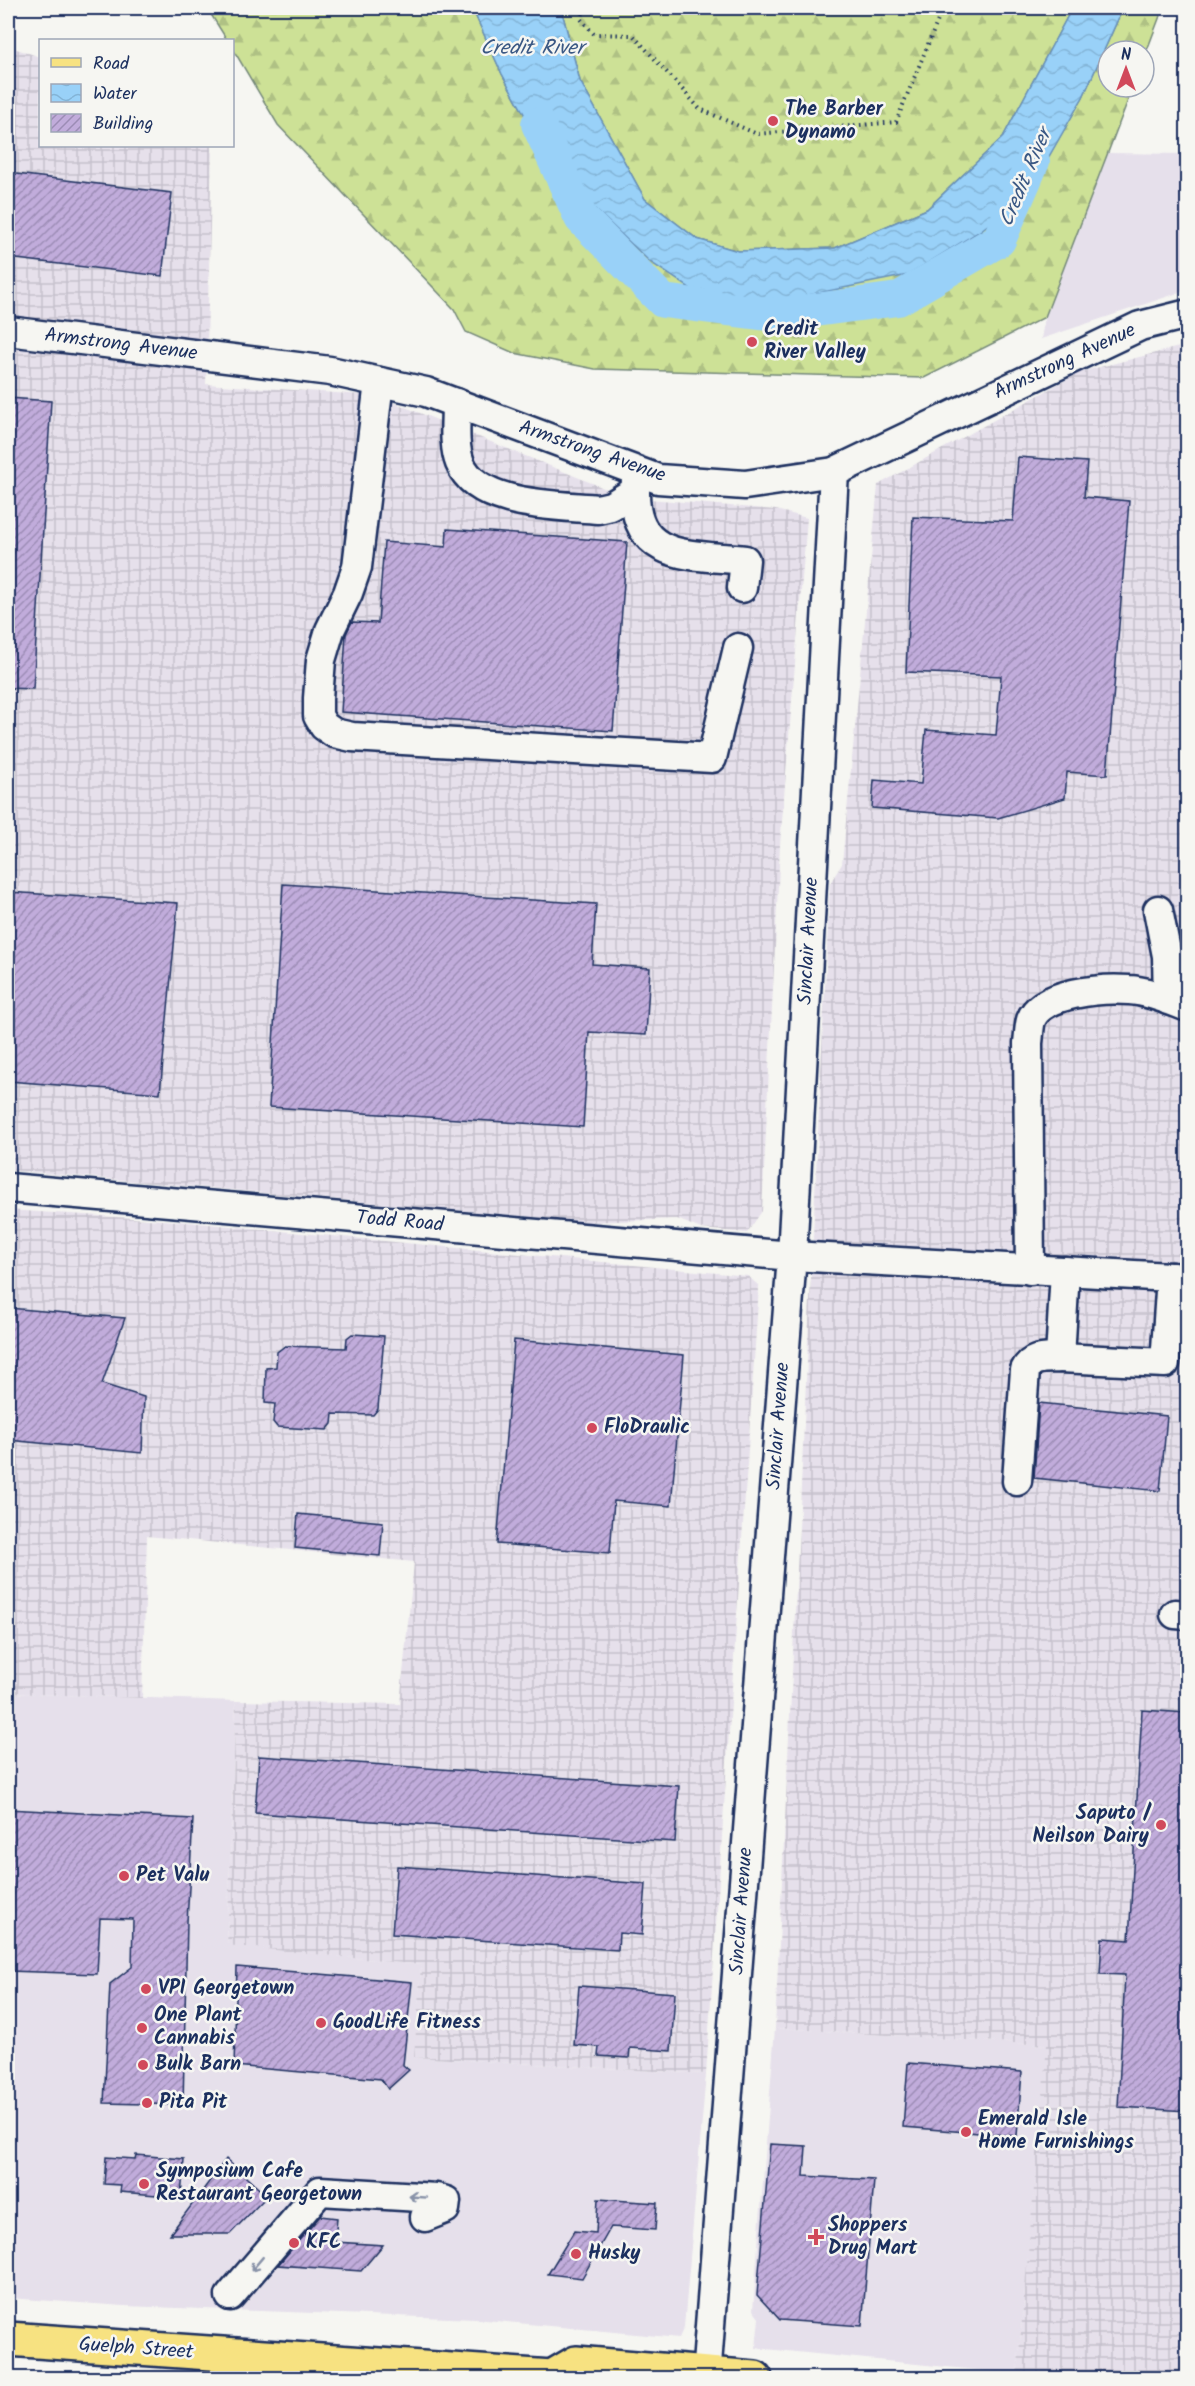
<svg xmlns="http://www.w3.org/2000/svg" width="1195" height="2386" viewBox="0 0 1195 2386" font-family="Kalam,sans-serif">
<style>
.built{fill:#e6e0eb}
.industrial{fill:url(#industrial-grid)}
.forest{fill:url(#forest-firs);stroke:#74887a;stroke-width:1.5}
.water{fill:url(#water-waves);stroke:#6790ba;stroke-width:1.5}
.lines{fill:none;stroke-linecap:round;stroke-linejoin:round}
.river{stroke:#99d1f8;stroke-width:34}
.building{fill:url(#building-hatch);stroke:#1b2f5e;stroke-width:1.5}
.minor-casing{stroke:#1b2f5e;stroke-width:33}
.major-casing{stroke:#1b2f5e;stroke-width:38}
.path{stroke:#1b2f5e;stroke-width:4;stroke-dasharray:1.5 4.5;stroke-linecap:butt}
.minor{stroke:#f6f6f2;stroke-width:28}
.major{stroke:#f7e281;stroke-width:33}
.oneway{stroke:#8892a8}
.poi-dot{fill:#d1495b;stroke:#f6f6f2;stroke-width:2}
.labels{text-anchor:middle;dominant-baseline:central;stroke-width:5;stroke-linejoin:round;paint-order:stroke}
.poi-label{font-size:20px;font-weight:bold;fill:#1b2f5e;stroke:#f6f6f2;text-anchor:start}
.street-label{font-size:20px;fill:#1b2f5e;stroke:#f6f6f2}
.water-label{font-size:21px;font-style:italic;fill:#3a5884;stroke:#f6f6f2}
</style>
<defs>
<pattern id="industrial-grid" width="8" height="8" patternUnits="userSpaceOnUse" patternTransform="scale(1.5)"><rect width="8" height="8" fill="#e6e0eb"/><path d="M0 4h8M4 0v8" fill="none" stroke="#c5c0cc"/></pattern>
<pattern id="forest-firs" width="22" height="20" patternUnits="userSpaceOnUse" patternTransform="scale(1.5)"><rect width="22" height="20" fill="#cde196"/><path d="M5 1l3.5 6h-7zM16 11l3.5 6h-7z" fill="#afc184"/></pattern>
<pattern id="water-waves" width="16" height="10" patternUnits="userSpaceOnUse" patternTransform="scale(1.5)"><rect width="16" height="10" fill="#99d1f8"/><path d="M0 5q4-4 8 0t8 0" fill="none" stroke="#83b4d7"/></pattern>
<pattern id="building-hatch" width="6" height="6" patternUnits="userSpaceOnUse" patternTransform="scale(1.5)"><rect width="6" height="6" fill="#c1acdb"/><path d="M-1 1l2-2M0 6l6-6M5 7l2-2" fill="none" stroke="#9c8cb5"/></pattern>
</defs>
<rect width="100%" height="100%" fill="#f6f6f2"/>
<filter id="ink" filterUnits="userSpaceOnUse"><feTurbulence type="fractalNoise" baseFrequency=".0167" numOctaves="2"/><feDisplacementMap in="SourceGraphic" scale="12" xChannelSelector="R" yChannelSelector="G"/><feConvolveMatrix kernelMatrix="1 2 1 2 8 2 1 2 1" color-interpolation-filters="sRGB"/></filter>
<g filter="url(#ink)">
<g class="built">
<path d="M1107,153L1187,154V290L1041,339L1045,317Z"/>
<path d="M8,1693L236,1701L227,1944L421,1965L415,2057L706,2074L684,2327L679,2338L475,2319L124,2306L8,2298Z"/>
<path d="M775,2028L1048,2045L1017,2374L756,2348L759,2318L753,2310Z"/>
</g>
<g class="industrial">
<path d="M8,46L40,57V146H212L206,384L378,396L626,497L776,510L807,518L780,845L762,1211L747,1233L701,1229L677,1219L588,1222L8,1170Z"/>
<path d="M1187,345V2378H1075L1017,2374L1047,2045L775,2028L830,883L842,864L878,485L1080,372Z"/>
<path d="M8,1210L178,1221L748,1276L759,1286L706,2074L414,2057L421,1965L227,1945L236,1701L400,1704L414,1562L147,1536L142,1698L8,1693Z"/>
</g>
<g class="forest">
<path d="M207,8H472L502,74L547,155L593,207L708,300L1028,192L1083,97L1123,8H1163L1144,58V51H1108V87H1133L1045,317L924,378L595,369L514,353L466,332L454,309L278,125L233,49L232,40H227Z"/>
<path d="M561,8H1072L1003,137L927,209L835,248L738,251L697,239L645,199L580,81Z"/>
</g>
<path class="water" d="M472,8H561L580,81L645,199L697,239L738,251L835,248L927,209L1003,137L1072,8H1123L1083,97L1028,193L980,231L908,275L763,304L708,300L650,262L593,207L547,155L502,74Z"/>
<g class="lines">
<path class="river" d="M538,124L581,218L663,301L777,315L898,299L999,240L1033,161"/>
</g>
<g class="building">
<path d="M8,173L172,193L162,276L8,258Z"/>
<path d="M8,398L51,401L33,689L8,688Z"/>
<path d="M1018,457L1087,462L1084,497L1129,501L1107,775L1067,772L1065,798L998,818L872,808L874,780L921,784L926,730L996,735L1001,676L906,672L913,517L1013,521Z"/>
<path d="M447,529L627,542L613,731L341,712L346,634L352,622L378,623L384,542L446,547Z"/>
<path d="M283,884L596,904L592,964L650,968L646,1035L589,1032L583,1127L269,1107Z"/>
<path d="M8,892L178,903L160,1093L8,1081Z"/>
<path d="M8,1308L125,1318L102,1384L144,1397L142,1453L8,1440Z"/>
<path d="M352,1334L384,1336L378,1409L373,1415L333,1414L332,1424L327,1430L277,1427L273,1422L275,1404L265,1403L266,1368L276,1367L277,1352L285,1346L346,1348L347,1338Z"/>
<path d="M514,1340L684,1355L671,1506L614,1501L610,1553L497,1544Z"/>
<path d="M1039,1403L1167,1416L1160,1491L1034,1478Z"/>
<path d="M298,1514L383,1522L380,1556L295,1548Z"/>
<path d="M1142,1710L1188,1713V2111L1118,2107L1125,1975L1100,1974L1102,1938L1129,1940Z"/>
<path d="M259,1756L679,1786L675,1842L255,1813Z"/>
<path d="M8,1809L193,1819L187,1922L183,2105L104,2103L110,1984L132,1967L133,1919L100,1918L97,1974L8,1971Z"/>
<path d="M397,1866L646,1884L642,1935L619,1933L618,1950L392,1934Z"/>
<path d="M237,1967L412,1982L403,2065L409,2070L388,2089L381,2079L234,2066Z"/>
<path d="M579,1986L675,1993L671,2051L630,2048L629,2058L598,2056L599,2047L574,2045Z"/>
<path d="M908,2063L1022,2072L1017,2136L903,2127Z"/>
<path d="M770,2144L806,2146L804,2176L874,2180L862,2326L780,2320L757,2295Z"/>
<path d="M136,2155L184,2159L181,2197L120,2192L121,2185L104,2184L106,2157L135,2159Z"/>
<path d="M226,2159L267,2196L230,2234H170Z"/>
<path d="M598,2199L657,2203L655,2230L611,2227L582,2278L548,2274L574,2231L596,2233Z"/>
<path d="M320,2216L337,2218L335,2242L383,2245L361,2271L278,2265Z"/>
</g>
<g class="lines">
<g class="minor-casing">
<g id="minor">
<path d="M8,331L330,371L426,392L658,479L745,485L834,472L1140,326L1188,314"/>
<path d="M379,382L357,567L348,593L330,630L321,660L318,698V716L324,726L334,733L352,737L712,758L738,648"/>
<path d="M456,403C456,422 453,445 460,463C478,507 557,505 598,509L611,506L635,491L637,472"/>
<path d="M635,491C634,562 692,554 745,560L742,588"/>
<path d="M1158,910L1167,956L1168,1000"/>
<path d="M8,1188L792,1256L1188,1278"/>
<path d="M1030,1270L1028,1043C1029,1036 1029,1027 1031,1020C1041,992 1104,988 1129,990C1148,991 1169,1000 1188,1007"/>
<path d="M1065,1271L1060,1358L1165,1363L1171,1277"/>
<path d="M1017,1481L1025,1370C1032,1356 1046,1359 1060,1358"/>
<path d="M1175,1614L1188,1615"/>
<path d="M230,2296L320,2191L436,2198L446,2201L445,2209L425,2217"/>
<path d="M706,2378L792,1256L834,472"/>
</g>
</g>
<g class="major-casing">
<path id="major" d="M8,2339L552,2377L576,2363L755,2378"/>
</g>
<path class="path" d="M585,8L581,19L594,34L633,35L700,109L757,134L896,122L943,8"/>
<use href="#minor" class="minor"/>
<use href="#major" class="major"/>
</g>
<defs><path id="oneway-shaft" d="M-6 0H5M1.5-3L5.5 0L1.5 3" fill="none" stroke-width="1.6" stroke-linecap="round" stroke-linejoin="round" transform="scale(1.5)"/></defs>
<g class="oneway">
<use href="#oneway-shaft" transform="translate(418 2197) rotate(-176)"/>
<use href="#oneway-shaft" transform="translate(257 2264) rotate(130)"/>
</g>
</g>
<g class="poi-dot">
<circle cx="773" cy="121" r="6"/>
<circle cx="752" cy="342" r="6"/>
<circle cx="592" cy="1428" r="6"/>
<circle cx="1161" cy="1825" r="6"/>
<circle cx="124" cy="1876" r="6"/>
<circle cx="146" cy="1989" r="6"/>
<circle cx="321" cy="2023" r="6"/>
<circle cx="142" cy="2028" r="6"/>
<circle cx="143" cy="2065" r="6"/>
<circle cx="147" cy="2103" r="6"/>
<circle cx="966" cy="2132" r="6"/>
<circle cx="144" cy="2184" r="6"/>
<path d="M813 2228h6v6h6v6h-6v6h-6v-6h-6v-6h6z"/>
<circle cx="294" cy="2243" r="6"/>
<circle cx="576" cy="2254" r="6"/>
</g>
<g class="labels">
<g class="poi-label">
<text x="785" y="110">The Barber<tspan x="785" dy="23">Dynamo</tspan></text>
<text x="764" y="330">Credit<tspan x="764" dy="23">River Valley</tspan></text>
<text x="604" y="1428">FloDraulic</text>
<text x="1149" y="1814" text-anchor="end">Saputo /<tspan x="1149" dy="23">Neilson Dairy</tspan></text>
<text x="136" y="1876">Pet Valu</text>
<text x="158" y="1989">VPI Georgetown</text>
<text x="154" y="2016">One Plant<tspan x="154" dy="23">Cannabis</tspan></text>
<text x="333" y="2023">GoodLife Fitness</text>
<text x="155" y="2065">Bulk Barn</text>
<text x="159" y="2103">Pita Pit</text>
<text x="978" y="2120">Emerald Isle<tspan x="978" dy="23">Home Furnishings</tspan></text>
<text x="156" y="2172">Symposium Cafe<tspan x="156" dy="23">Restaurant Georgetown</tspan></text>
<text x="828" y="2226">Shoppers<tspan x="828" dy="23">Drug Mart</tspan></text>
<text x="306" y="2243">KFC</text>
<text x="588" y="2254">Husky</text>
</g>
<g class="street-label">
<text transform="translate(121 345) rotate(7)">Armstrong Avenue</text>
<text transform="translate(1065 362) rotate(-25)">Armstrong Avenue</text>
<text transform="translate(592 452) rotate(19)">Armstrong Avenue</text>
<text transform="translate(809 941) rotate(-87)">Sinclair Avenue</text>
<text transform="translate(400 1222) rotate(5)">Todd Road</text>
<text transform="translate(779 1426) rotate(-86)">Sinclair Avenue</text>
<text transform="translate(742 1911) rotate(-86)">Sinclair Avenue</text>
<text transform="translate(136 2349) rotate(4)">Guelph Street</text>
</g>
<g class="water-label">
<text x="532" y="48">Credit River</text>
<text transform="translate(1026 178) rotate(-67)">Credit River</text>
</g>
</g>
<rect width="1195" height="2386" fill="none" stroke="#f6f6f2" stroke-width="30"/>
<rect x="15" y="15" width="1165" height="2356" fill="none" stroke="#1b2f5e" stroke-width="2" filter="url(#ink)"/>
<rect x="39" y="39" width="195" height="108" fill="#f6f6f2" stroke="#9ea6b7" stroke-width="1.5"/>
<rect x="51" y="58" width="30" height="9" fill="#f7e281" stroke="#9ea6b7" stroke-width="1.5"/>
<text x="93" y="69" font-size="18" fill="#1b2f5e">Road</text>
<rect x="51" y="84" width="30" height="18" fill="url(#water-waves)" stroke="#9ea6b7" stroke-width="1.5"/>
<text x="93" y="99" font-size="18" fill="#1b2f5e">Water</text>
<rect x="51" y="114" width="30" height="18" fill="url(#building-hatch)" stroke="#9ea6b7" stroke-width="1.5"/>
<text x="93" y="129" font-size="18" fill="#1b2f5e">Building</text>
<g transform="translate(1126 69)"><circle r="28" fill="#f6f6f2" stroke="#9ea6b7" stroke-width="1.5"/>
<path d="M0-4.5L10 22L0 15L-10 22Z" fill="#d1495b"/>
<text y="-9" font-size="16" font-weight="bold" text-anchor="middle" fill="#1b2f5e">N</text>
</g>
</svg>
